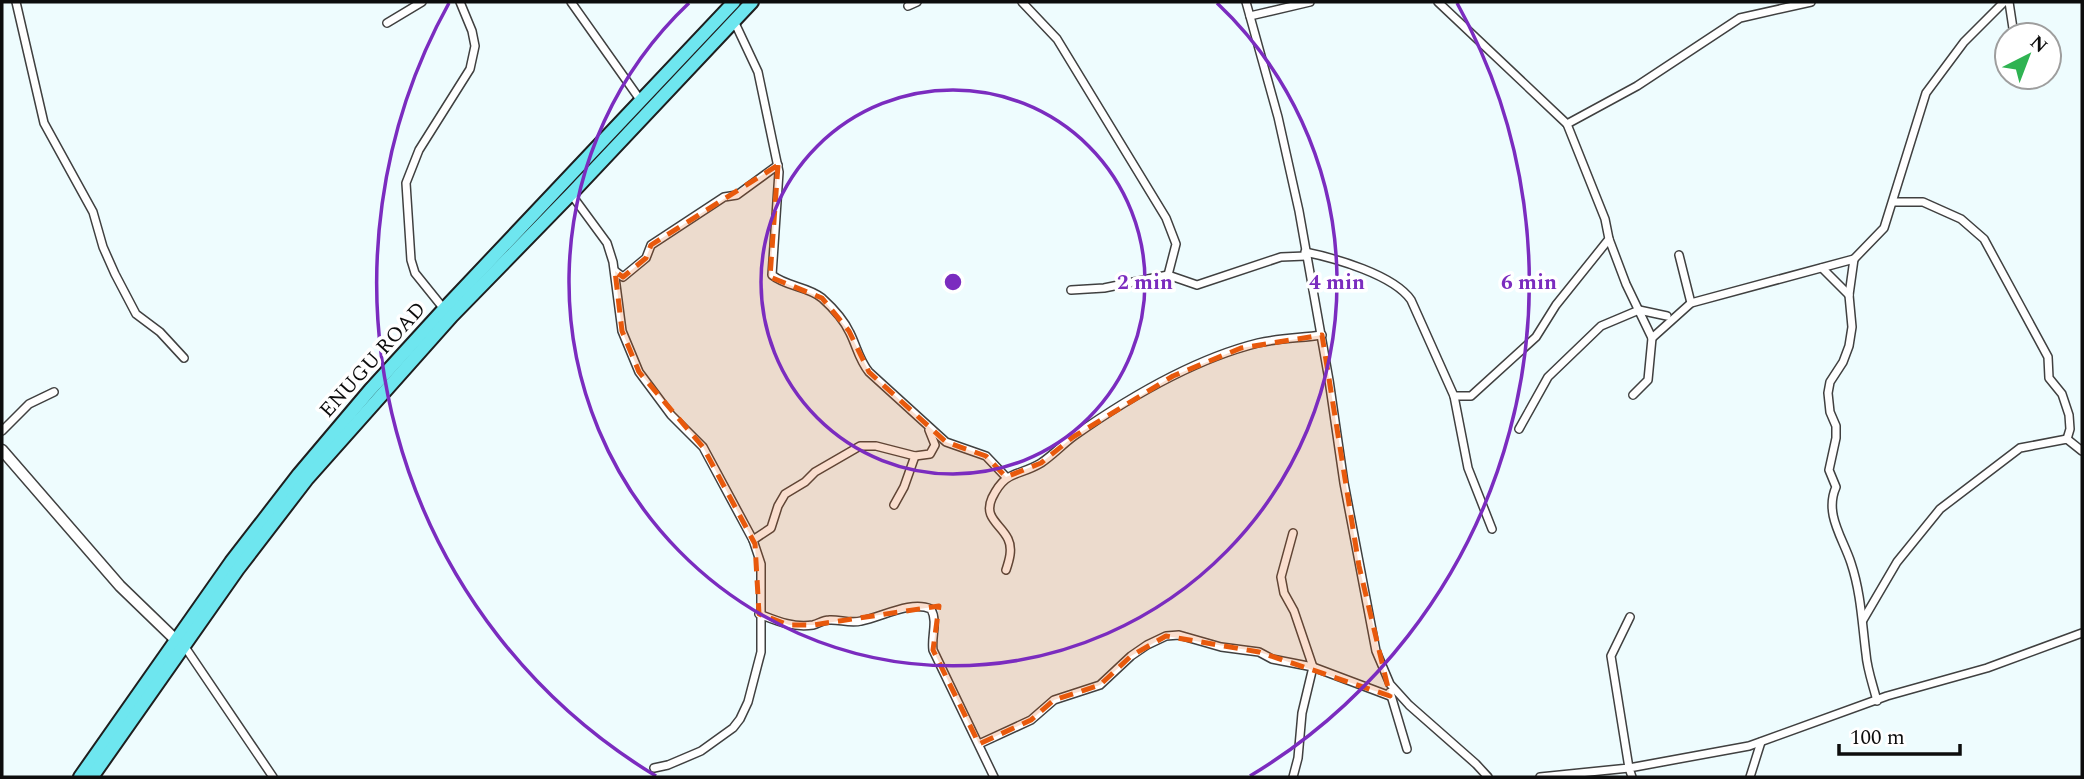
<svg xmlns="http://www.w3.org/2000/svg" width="2084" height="779" viewBox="0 0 2084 779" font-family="Spectral,serif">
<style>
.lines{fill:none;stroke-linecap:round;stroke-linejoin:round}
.minor-casing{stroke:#404040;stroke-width:10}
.tertiary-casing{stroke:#404040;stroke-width:13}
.primary-casing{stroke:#1e1e1e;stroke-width:16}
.minor{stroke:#fff;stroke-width:7}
.tertiary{stroke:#fff;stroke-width:10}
.primary{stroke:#6ee6ef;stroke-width:12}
.marked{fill:#e8590c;fill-opacity:0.2;stroke:#e8590c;stroke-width:5;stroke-dasharray:14 9;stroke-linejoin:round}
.ring{fill:none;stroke:#7b2cbf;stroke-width:3.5}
.labels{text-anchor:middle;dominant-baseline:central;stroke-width:7;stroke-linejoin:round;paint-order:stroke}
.street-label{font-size:21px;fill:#0d0d0d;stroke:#fff}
.centre{fill:#7b2cbf;stroke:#fff;stroke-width:3.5}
.ring-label{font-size:21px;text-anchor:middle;font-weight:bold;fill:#7b2cbf;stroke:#fff;stroke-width:7;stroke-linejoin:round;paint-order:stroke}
</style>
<rect width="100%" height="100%" fill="#eefcfe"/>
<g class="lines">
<g class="minor-casing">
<g id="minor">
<path d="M16,2L44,123L93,212L103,247L115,274L136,314L160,332L184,358"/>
<path d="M571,2L641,101"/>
<path d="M1022,2L1057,39L1166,218L1176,244L1168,275"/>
<path d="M1246,2L1278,117L1299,211L1329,380L1344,483L1376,651L1390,684L1409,705L1476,764L1488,777"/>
<path d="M1438,2L1567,124L1605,219L1609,239L1556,305L1536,337L1471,396H1454"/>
<path d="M2009,2L2014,35"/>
<path d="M908,6L917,2"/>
<path d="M1250,16L1310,2"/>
<path d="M734,21L758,72L779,172L772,275C787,287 807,286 822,298C832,307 844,320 850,333C857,347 859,360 869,372L946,442L986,456L1006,477"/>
<path d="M387,23L422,2"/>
<path d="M1567,124L1637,86L1740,18L1811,2"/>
<path d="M571,194L607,243L613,262L622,331L639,372L671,415L703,447L753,540L761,564V652L748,702L740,719L733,728L701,751L668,765L654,768"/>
<path d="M1893,202H1923L1961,219L1984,239L2048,357L2049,378L2062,394L2069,415L2070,429L2067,439"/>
<path d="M1609,239L1626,284L1652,338L1648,380L1633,395"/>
<path d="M1305,252C1335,258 1394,275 1411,300L1454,396L1468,468L1492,529"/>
<path d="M1679,255L1691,303"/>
<path d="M1854,259L1849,295L1852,327L1849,346L1843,362L1830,382L1828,393L1830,412L1836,426V438L1829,470L1836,487C1824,514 1843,538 1851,563C1861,593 1862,623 1866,654C1867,669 1873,685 1877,701"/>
<path d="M1822,268L1849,295"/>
<path d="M615,271L623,277L646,258L651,245L724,197L737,195L778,165"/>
<path d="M1071,290L1104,288L1168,275L1197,285L1281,257L1306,256"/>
<path d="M444,309L415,273L411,260L406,183L419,150L470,69L475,46L472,31L460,2"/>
<path d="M1652,338L1691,303L1854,259L1884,228L1926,93L1964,42L2004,2"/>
<path d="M1519,429L1548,377L1601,326L1639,310L1667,316"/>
<path d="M2,431L29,404L54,392"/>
<path d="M894,505L904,487L915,456"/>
<path d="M1293,533L1281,577L1284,593L1294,611L1313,667L1302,713L1298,758L1293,777"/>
<path d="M753,540L771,528L778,506L785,494L805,482L815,472L860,446H876L915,456L930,454L935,445L929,430"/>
<path d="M1006,570C1009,561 1013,549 1008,539C1001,524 983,518 992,498C1006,469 1018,477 1041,463C1053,455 1063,444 1074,436C1128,398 1194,359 1258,343C1279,338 1301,338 1322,335"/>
<path d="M759,614C777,621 793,628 813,625C818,624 823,620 829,620C839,619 850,624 861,621C882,617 911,600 931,609C938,622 931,636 933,650L994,777"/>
<path d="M1863,620L1897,562L1940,509L2020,448L2067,439L2082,451"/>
<path d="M185,647L273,777"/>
<path d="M1390,692L1407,749"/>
<path d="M979,744L1031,720L1054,700L1100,685L1131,656L1147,645L1166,636L1179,635L1221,647L1259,652L1272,659L1313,667L1390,696"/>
<path d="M1540,777L1629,768L1611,656L1630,617"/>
<path d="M1632,777L1629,768L1749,746L1887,696L1987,668L2082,633"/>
<path d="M1750,777L1761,742"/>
</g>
</g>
<g class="tertiary-casing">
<path id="tertiary" d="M2,450L120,586L181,645"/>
</g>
<g class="primary-casing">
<g id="primary">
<path d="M80,777L231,562L299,474L370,390L444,309L734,2"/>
<path d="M92,777L238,569L307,479L452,316L571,194L752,2"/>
</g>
</g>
<use href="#minor" class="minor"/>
<use href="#tertiary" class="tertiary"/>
<use href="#primary" class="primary"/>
</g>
<path class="marked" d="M778,165L770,277L822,298L849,331L869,372L946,442L986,456L1006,477L1041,463L1073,437L1173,376L1241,348L1322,335L1359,566L1390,696L1259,652L1166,636L1131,656L1100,685L1054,700L1031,720L979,744L933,650L939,606L813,625H789L759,614L755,544L703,447L639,372L622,331L615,271L623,277L646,258L651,245Z"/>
<g class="ring">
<circle cx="953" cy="282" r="192"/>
<path d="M1217 3A384 384 0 1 1 689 3"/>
<path d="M656 776A576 576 0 0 1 449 3M1457 3A576 576 0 0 1 1250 776"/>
</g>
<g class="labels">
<g class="street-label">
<text transform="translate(373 360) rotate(-48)">ENUGU ROAD</text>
</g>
</g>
<circle cx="953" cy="282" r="10" class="centre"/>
<g class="ring-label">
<text x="1145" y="289">2 min</text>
<text x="1337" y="289">4 min</text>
<text x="1529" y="289">6 min</text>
</g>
<rect width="2084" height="779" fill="none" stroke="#0d0d0d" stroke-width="7"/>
<g transform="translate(2028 56) rotate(42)"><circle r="33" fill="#ffffff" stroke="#9e9e9e" stroke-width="2"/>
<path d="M0-5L12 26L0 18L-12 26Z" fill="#2fb352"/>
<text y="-10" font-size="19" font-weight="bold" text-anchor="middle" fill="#0d0d0d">N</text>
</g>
<path d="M1839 744v10h121v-10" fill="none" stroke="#0d0d0d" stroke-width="3.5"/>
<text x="1850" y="744" font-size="21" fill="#0d0d0d" stroke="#ffffff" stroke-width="5" paint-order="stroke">100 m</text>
</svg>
